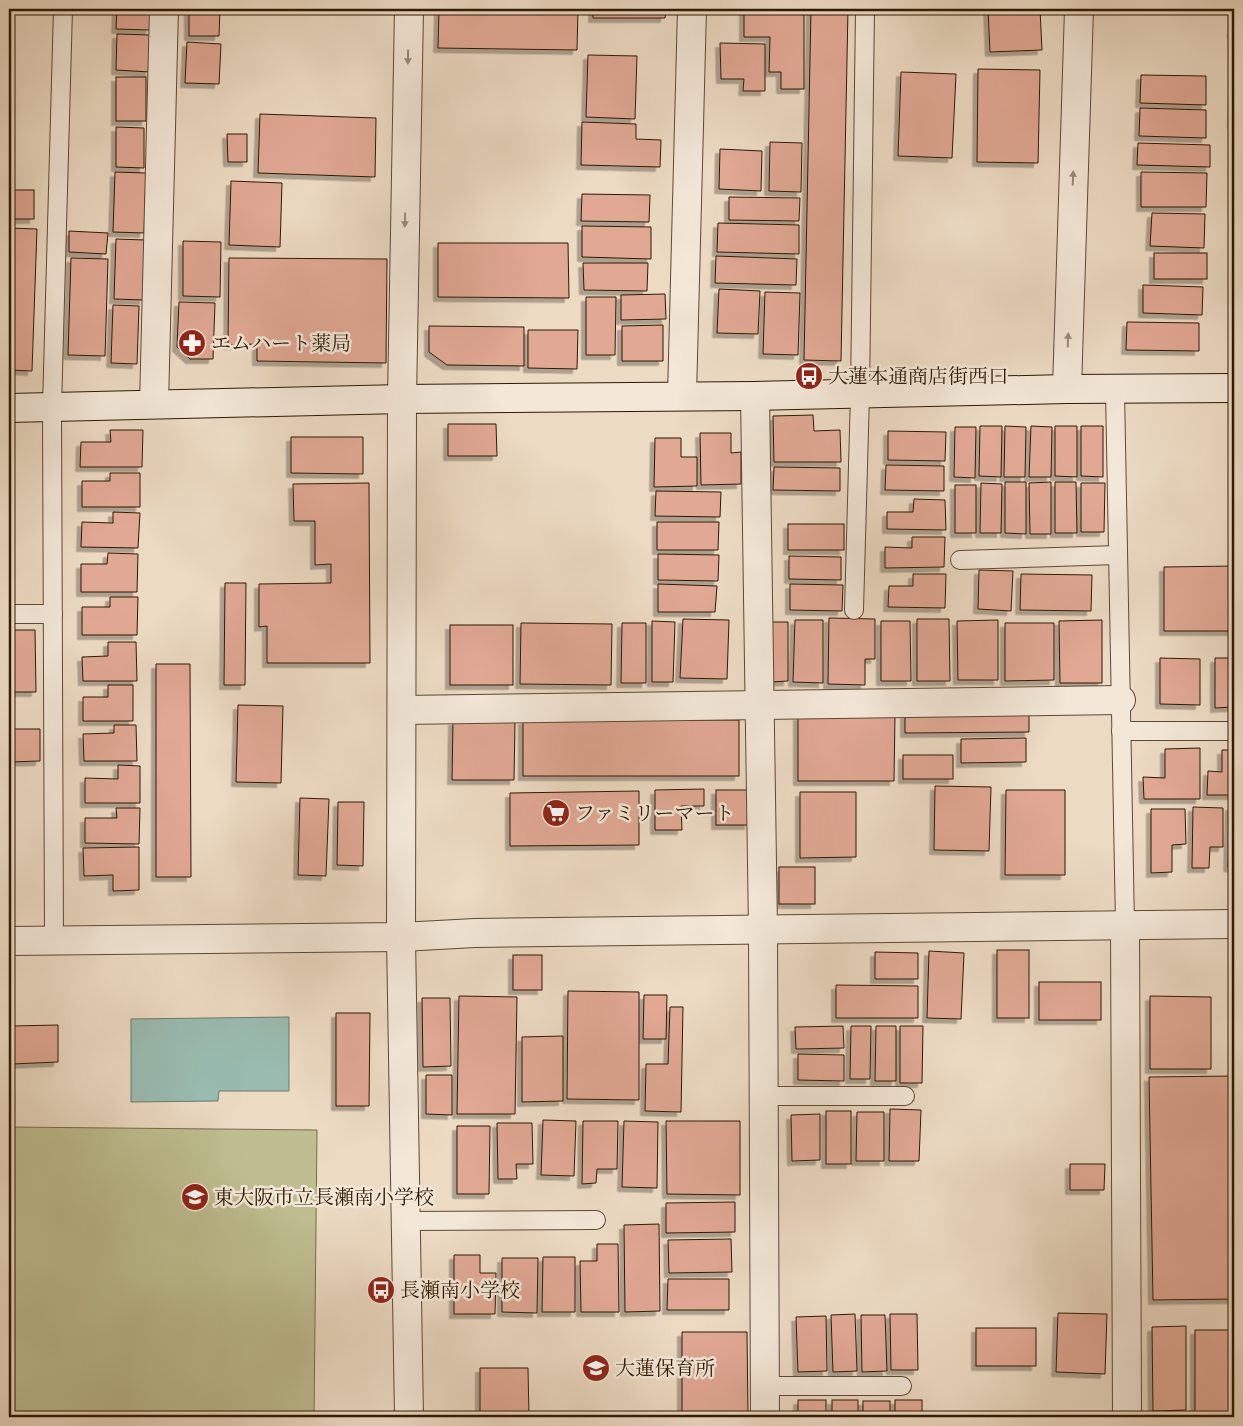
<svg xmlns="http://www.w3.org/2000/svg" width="1243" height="1426" viewBox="0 0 1243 1426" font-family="'EB Garamond','Noto Serif JP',serif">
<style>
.green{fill:#bebe90;stroke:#766c4a}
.water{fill:#99bbb0;stroke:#6f7a6b}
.building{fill:#e1a894;stroke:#2f1904;filter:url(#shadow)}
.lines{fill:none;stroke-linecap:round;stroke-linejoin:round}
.lane-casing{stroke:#5e4934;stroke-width:20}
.street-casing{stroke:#5e4934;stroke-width:30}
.secondary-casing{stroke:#2f1904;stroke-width:30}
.lane{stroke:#f3e7d8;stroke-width:18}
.street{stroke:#f3e7d8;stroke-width:28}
.secondary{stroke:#f3e7d8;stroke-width:28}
.oneway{fill:#9b8a79}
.labels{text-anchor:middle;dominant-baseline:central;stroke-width:5;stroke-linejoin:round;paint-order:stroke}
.poi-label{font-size:20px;fill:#2f1904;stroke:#f3e7d8;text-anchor:start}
</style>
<defs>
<filter id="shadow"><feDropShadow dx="-4.5" dy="4.5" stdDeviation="0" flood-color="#0004"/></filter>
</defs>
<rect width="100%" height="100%" fill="#ecdac3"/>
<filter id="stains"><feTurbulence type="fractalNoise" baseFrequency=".004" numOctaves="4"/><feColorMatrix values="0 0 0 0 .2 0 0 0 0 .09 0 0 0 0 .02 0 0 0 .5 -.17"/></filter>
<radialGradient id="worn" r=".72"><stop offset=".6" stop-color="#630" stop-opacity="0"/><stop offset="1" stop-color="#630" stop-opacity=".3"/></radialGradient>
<path class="green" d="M9,1127L317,1130L314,1417H9Z"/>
<path class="water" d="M289,1017V1091H219L218,1101L131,1102V1019Z"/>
<g class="building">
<path d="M117,9H151L150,30L116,29Z"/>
<path d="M189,9H220L219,36H189Z"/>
<path d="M439,9H578L577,50L438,48Z"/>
<path d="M593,9H666L665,18H593Z"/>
<path d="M744,9H804V89H781V72H769L770,37H744Z"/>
<path d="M811,9H848L841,361L804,360Z"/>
<path d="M988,9H1040L1042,50L990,52Z"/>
<path d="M1233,9H1234V34H1232Z"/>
<path d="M117,34L150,35V72L116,70Z"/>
<path d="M187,42L221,44L219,84L185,83Z"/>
<path d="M720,43L765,44V91H743L744,79H721Z"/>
<path d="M588,55L637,56L635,119L586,117Z"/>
<path d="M1234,59V124H1232Z"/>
<path d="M978,69L1040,70L1038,163L977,162Z"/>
<path d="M901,72L956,74L952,158L898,156Z"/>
<path d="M1141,75L1206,76V105L1140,103Z"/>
<rect x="116" y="77" width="30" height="44"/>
<path d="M1140,108L1206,110V138L1139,136Z"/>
<path d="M260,114L376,118L375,177L258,173Z"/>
<path d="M582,122L636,124V139L661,140L660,167L581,165Z"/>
<path d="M116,127L144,128V168L116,167Z"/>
<path d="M227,134H247V162H228Z"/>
<path d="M770,142L802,143L801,192L769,191Z"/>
<path d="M1138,143L1210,145V167L1137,165Z"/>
<path d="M720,149L762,151L761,191L719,189Z"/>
<path d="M115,172L146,173L144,233L113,232Z"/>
<path d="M1141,172L1207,173L1206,207H1141Z"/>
<path d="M231,181L282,183L280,247L229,245Z"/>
<rect x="9" y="190" width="25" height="29"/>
<path d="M582,194L650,195L649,222L581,221Z"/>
<path d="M729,197L800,198L799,221L729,220Z"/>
<path d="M1152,213L1205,214L1204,248L1150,246Z"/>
<path d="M718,223L799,225V254L717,252Z"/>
<path d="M582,226L651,227V259L582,257Z"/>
<path d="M9,228L37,229L32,371L9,370Z"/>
<path d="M69,231L108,233L106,254L69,252Z"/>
<path d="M116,239L145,240L144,300L114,299Z"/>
<path d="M183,241L221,242L220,297L183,296Z"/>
<path d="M438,243H568L569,298L438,297Z"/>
<rect x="1154" y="253" width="53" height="26"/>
<path d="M716,256L797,259L796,285L715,283Z"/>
<path d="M71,258L108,259L105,356L68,355Z"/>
<path d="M229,258L387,259L386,363L257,361V344L228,345Z"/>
<path d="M583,263H648L647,291L584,290Z"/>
<path d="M1143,285L1203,287L1202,315L1143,313Z"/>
<path d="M719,289L760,291L758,334L717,333Z"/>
<path d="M765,292L800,293L798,355L763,354Z"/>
<path d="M665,294L666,319L621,320V295Z"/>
<path d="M586,297H616L615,355H586Z"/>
<path d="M179,302L215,303L213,359H190L177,347Z"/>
<path d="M113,305L139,306L137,364L111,363Z"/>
<path d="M1127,322L1199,323V351L1126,350Z"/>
<path d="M663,325V361H622V326Z"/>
<path d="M429,326L524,327V366L447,365L429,352Z"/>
<path d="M528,330H578L577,369L528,368Z"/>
<path d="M813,415L814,431L840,430L841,462H774L773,416Z"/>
<path d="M448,424H496L497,456H448Z"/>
<path d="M980,426H1002L1001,477L979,476Z"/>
<path d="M1005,426L1026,427L1025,477H1004Z"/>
<path d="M1031,426L1052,427L1051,477H1029Z"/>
<path d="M1055,426H1077V477L1055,476Z"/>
<path d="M1081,426H1103V477L1081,476Z"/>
<path d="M955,427H976L975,478L954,477Z"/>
<path d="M110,430H143L142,467H80L81,442H111Z"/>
<path d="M888,431L946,432L945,461L888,460Z"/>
<path d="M700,433H731V453L741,452V484L701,485Z"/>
<path d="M291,437H363V474L291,473Z"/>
<path d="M655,438H681V457H697V486L654,487Z"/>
<path d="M886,465L944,466V491L885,490Z"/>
<path d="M774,467L840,468V491L773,490Z"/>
<path d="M110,473H140V507H82V481H110Z"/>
<path d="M1005,482H1026V534L1005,533Z"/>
<path d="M1051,482V534H1030L1029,483Z"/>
<path d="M1055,482H1076L1077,533H1055Z"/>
<path d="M369,483L370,663H267V626L259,627V584L331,583V564L315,565V521H294L293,484Z"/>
<path d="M981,483L1002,484L1001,533H980Z"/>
<path d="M1081,483H1105L1104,532H1081Z"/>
<rect x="955" y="485" width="21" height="48"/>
<path d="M656,491L721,492L720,517L655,516Z"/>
<path d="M914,499L945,500L946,530L887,529V512H913Z"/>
<path d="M113,512L140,513L138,548L81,547L82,522L113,523Z"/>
<path d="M657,522H719L718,550H657Z"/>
<rect x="788" y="524" width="56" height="26"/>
<path d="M912,537H945L944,567L885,568V547L912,548Z"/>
<path d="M108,553L138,554L137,592H81V564H107Z"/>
<path d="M658,554L719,555L718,581L658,580Z"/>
<path d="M789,556L841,557V580L789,579Z"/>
<path d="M1234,566V631H1164V567Z"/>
<path d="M979,570L1013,571L1011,611L978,609Z"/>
<path d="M913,574H946L945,608L888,607L889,586H913Z"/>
<path d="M1021,574L1092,575L1091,611L1020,610Z"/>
<path d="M225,583H246L245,685H224Z"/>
<path d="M658,584L717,586L715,612H658Z"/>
<path d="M790,584L843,585L842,611L790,610Z"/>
<path d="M110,597H138L137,635H82V607H110Z"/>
<path d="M829,618L875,619V659H865V685L828,684Z"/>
<path d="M683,619L729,620L727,679L680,678Z"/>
<path d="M917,619H949L950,681H917Z"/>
<path d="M795,620H823V683L793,682Z"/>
<path d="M998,620V680H958L957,621Z"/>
<path d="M1102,620V683H1060L1059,621Z"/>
<path d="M652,621L675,622L673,682H652Z"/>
<path d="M881,621H910L911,681H881Z"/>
<path d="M771,622H788V681L771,682Z"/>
<path d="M521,623L612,624L611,685L520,684Z"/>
<path d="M622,623H646V683H621Z"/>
<path d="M1005,623H1054V680L1005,681Z"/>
<rect x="450" y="625" width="63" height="60"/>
<path d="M9,630H35L36,692H9Z"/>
<path d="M108,642H136L137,681H83L82,657L108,656Z"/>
<path d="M1160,658L1200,659V705L1160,704Z"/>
<path d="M1215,658H1234V707L1215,708Z"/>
<path d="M156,664H190L191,877H156Z"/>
<path d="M108,685H133V721H83V697H108Z"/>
<path d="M238,705L283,706L281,783L236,782Z"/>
<path d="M1029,713V732L905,733V714Z"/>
<path d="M895,715L894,781H798V716Z"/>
<rect x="523" y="720" width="216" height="56"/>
<path d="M453,721L515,722L514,780H452Z"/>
<path d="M114,725H136L137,761H84L83,734L114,733Z"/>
<path d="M10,729H40V761L10,762Z"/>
<path d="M1026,738V762L961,763V739Z"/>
<path d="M1200,748V799H1144L1143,777L1165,778V749Z"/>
<path d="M1222,750H1234V795H1207L1208,771L1222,772Z"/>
<rect x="903" y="755" width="50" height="24"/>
<path d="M118,765L140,766V803H85V778L118,779Z"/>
<path d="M935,786L991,787L989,851L934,850Z"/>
<path d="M704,789V806H681L682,830H655V790Z"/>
<rect x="716" y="790" width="33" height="35"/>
<path d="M1006,790H1065V875H1005Z"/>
<path d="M639,791V845L510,846V793Z"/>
<path d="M800,792H856V857L800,858Z"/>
<path d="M300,798L329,799L326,876L298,875Z"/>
<path d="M338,802H364L363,866L337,865Z"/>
<path d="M1230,806H1234V868L1228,867Z"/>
<path d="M1193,807L1223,808V847H1210L1209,868H1192Z"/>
<path d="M116,808H140L139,844L85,843V818H117Z"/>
<path d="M1151,809H1185L1186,844L1172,845V872L1151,873Z"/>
<path d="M139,847V890L113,891V875L84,876L83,848Z"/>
<rect x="779" y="867" width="36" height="37"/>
<rect x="997" y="950" width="32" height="68"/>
<path d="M929,951L964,953L961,1019L927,1018Z"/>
<path d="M875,952L918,953V979H875Z"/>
<rect x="513" y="955" width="29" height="35"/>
<rect x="1039" y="982" width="62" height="38"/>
<path d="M836,985L918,986V1018H836Z"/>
<path d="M568,991L639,992V1100L567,1099Z"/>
<path d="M644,995H667L666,1039H643Z"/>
<path d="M459,996L517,997L515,1114H457Z"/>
<path d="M1150,996L1211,997V1069H1150Z"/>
<path d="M422,998H450L451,1066L423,1067Z"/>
<path d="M670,1007H683L681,1112L645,1111L646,1064H668Z"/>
<path d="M336,1013H370L369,1106H336Z"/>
<path d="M58,1025V1062L12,1064V1026Z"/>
<path d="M843,1026L844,1048L796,1049L795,1027Z"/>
<path d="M851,1026H871L870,1079H850Z"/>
<path d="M876,1026H896V1081H875Z"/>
<path d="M900,1026H923L922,1083H900Z"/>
<path d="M563,1036V1101L522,1102V1037Z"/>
<path d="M798,1054L844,1055V1081L798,1080Z"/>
<path d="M426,1075H452V1115L426,1114Z"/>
<path d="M1234,1076V1299L1153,1300L1149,1077Z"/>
<path d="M890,1109L921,1110L919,1161H889Z"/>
<rect x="826" y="1111" width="25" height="53"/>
<path d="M857,1112H884V1161H856Z"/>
<path d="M820,1114V1160L792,1161L791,1115Z"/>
<path d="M543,1120L576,1121L574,1176L541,1175Z"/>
<path d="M583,1121H618L617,1169H597L596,1183L582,1184Z"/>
<path d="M624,1121L658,1122L657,1188L622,1187Z"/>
<path d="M666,1121H740V1195L667,1194Z"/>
<path d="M497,1123H532L533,1164H516L517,1179H498Z"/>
<path d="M457,1126H490L489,1194H457Z"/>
<path d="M1070,1164H1105L1104,1190H1070Z"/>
<path d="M735,1202V1232L666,1233V1203Z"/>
<path d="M659,1224L660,1311L625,1312L624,1225Z"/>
<path d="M731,1239L732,1272L669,1273L668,1240Z"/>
<path d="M597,1244H618L619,1312H581L580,1261H597Z"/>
<path d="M454,1255H480V1273H496L495,1314H454Z"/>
<path d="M543,1257H575V1312H542Z"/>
<path d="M502,1258H538L537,1313L502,1312Z"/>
<path d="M668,1279H729V1310H667Z"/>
<path d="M1058,1313L1107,1314L1105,1374L1056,1372Z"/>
<path d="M855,1314L857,1371L833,1372L831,1315Z"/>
<path d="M890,1314H917L918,1370H891Z"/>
<path d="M861,1315H885L887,1371L862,1372Z"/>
<path d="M826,1316L827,1371L798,1372L796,1317Z"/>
<path d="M1186,1326V1410L1153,1411L1152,1327Z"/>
<rect x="976" y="1328" width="60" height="38"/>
<rect x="1195" y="1330" width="39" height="87"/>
<path d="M682,1332H747L748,1417H682Z"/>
<path d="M480,1368H528L529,1417H480Z"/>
<rect x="798" y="1400" width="28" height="17"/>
<rect x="832" y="1400" width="26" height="17"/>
<rect x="895" y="1400" width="27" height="17"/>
<rect x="863" y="1401" width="27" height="16"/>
<path d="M1096,1415V1417H965V1416Z"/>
</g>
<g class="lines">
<g class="lane-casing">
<g id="lane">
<path d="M1115,390L1125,925"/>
<path d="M960,560L1118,555"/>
<path d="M854,610L860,394L865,9"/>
<path d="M9,614H53"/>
<path d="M1121,731H1227"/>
<path d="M54,941L52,407L63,9"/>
<path d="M764,1096H905"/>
<path d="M406,1221L596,1220"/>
<path d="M765,1386H902"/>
</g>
</g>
<g class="street-casing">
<g id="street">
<path d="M409,9L402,399L401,937L409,1417"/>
<path d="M1067,389L1079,9"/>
<path d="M682,396L692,9"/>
<path d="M755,396L763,930L765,1417"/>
<path d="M154,404L164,9"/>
<path d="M402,710L1121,700"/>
<path d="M1125,925L1127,1417"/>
<path d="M9,941L401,937L475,933L1234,924"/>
</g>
</g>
<g class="secondary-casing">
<path id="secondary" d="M9,408L402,399L755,396L1067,389L1234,388"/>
</g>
<use href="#lane" class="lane"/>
<use href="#street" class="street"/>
<use href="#secondary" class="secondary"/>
</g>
<defs><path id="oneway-solid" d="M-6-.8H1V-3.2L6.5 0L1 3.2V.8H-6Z" transform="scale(1.25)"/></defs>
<g class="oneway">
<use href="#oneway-solid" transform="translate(408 57) rotate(91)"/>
<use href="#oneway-solid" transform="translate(1073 178) rotate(-88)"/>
<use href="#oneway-solid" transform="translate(405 220) rotate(91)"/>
<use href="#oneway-solid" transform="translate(1068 340) rotate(-88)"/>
</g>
<defs>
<g id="pharmacy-disc" transform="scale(1.4375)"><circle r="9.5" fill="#8f2418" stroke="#f3e7d8"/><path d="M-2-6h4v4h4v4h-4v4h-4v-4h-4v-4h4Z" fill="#fff"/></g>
<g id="bus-disc" transform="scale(1.4375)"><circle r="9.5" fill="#8f2418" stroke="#f3e7d8"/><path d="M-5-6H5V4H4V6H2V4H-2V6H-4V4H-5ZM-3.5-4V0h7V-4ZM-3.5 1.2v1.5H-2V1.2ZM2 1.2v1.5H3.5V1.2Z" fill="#fff"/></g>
<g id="supermarket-disc" transform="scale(1.4375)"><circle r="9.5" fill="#8f2418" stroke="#f3e7d8"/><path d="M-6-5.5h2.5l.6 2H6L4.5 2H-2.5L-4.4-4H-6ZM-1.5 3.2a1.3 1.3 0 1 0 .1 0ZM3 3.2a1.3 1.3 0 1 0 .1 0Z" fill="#fff"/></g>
<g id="school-disc" transform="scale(1.4375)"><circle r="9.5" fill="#8f2418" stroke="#f3e7d8"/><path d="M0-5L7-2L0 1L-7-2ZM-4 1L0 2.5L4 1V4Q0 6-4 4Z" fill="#fff"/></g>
</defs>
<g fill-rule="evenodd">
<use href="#pharmacy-disc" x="192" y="343"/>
<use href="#bus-disc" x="809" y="376"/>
<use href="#supermarket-disc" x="556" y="813"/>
<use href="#school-disc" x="195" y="1197"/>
<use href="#bus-disc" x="381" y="1290"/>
<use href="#school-disc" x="596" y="1368"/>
</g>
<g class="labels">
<g class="poi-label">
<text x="211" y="343">エムハート薬局</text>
<text x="828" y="376">大蓮本通商店街西口</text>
<text x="575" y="813">ファミリーマート</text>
<text x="214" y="1197">東大阪市立長瀬南小学校</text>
<text x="400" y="1290">長瀬南小学校</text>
<text x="615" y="1368">大蓮保育所</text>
</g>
</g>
<rect width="1243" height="1426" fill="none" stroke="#ecdac3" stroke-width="30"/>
<rect x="10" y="10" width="1223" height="1406" fill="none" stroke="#2f1904" stroke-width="2.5"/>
<rect x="15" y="15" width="1213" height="1396" fill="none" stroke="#2f1904"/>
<rect width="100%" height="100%" filter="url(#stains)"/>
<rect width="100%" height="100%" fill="url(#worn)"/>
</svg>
